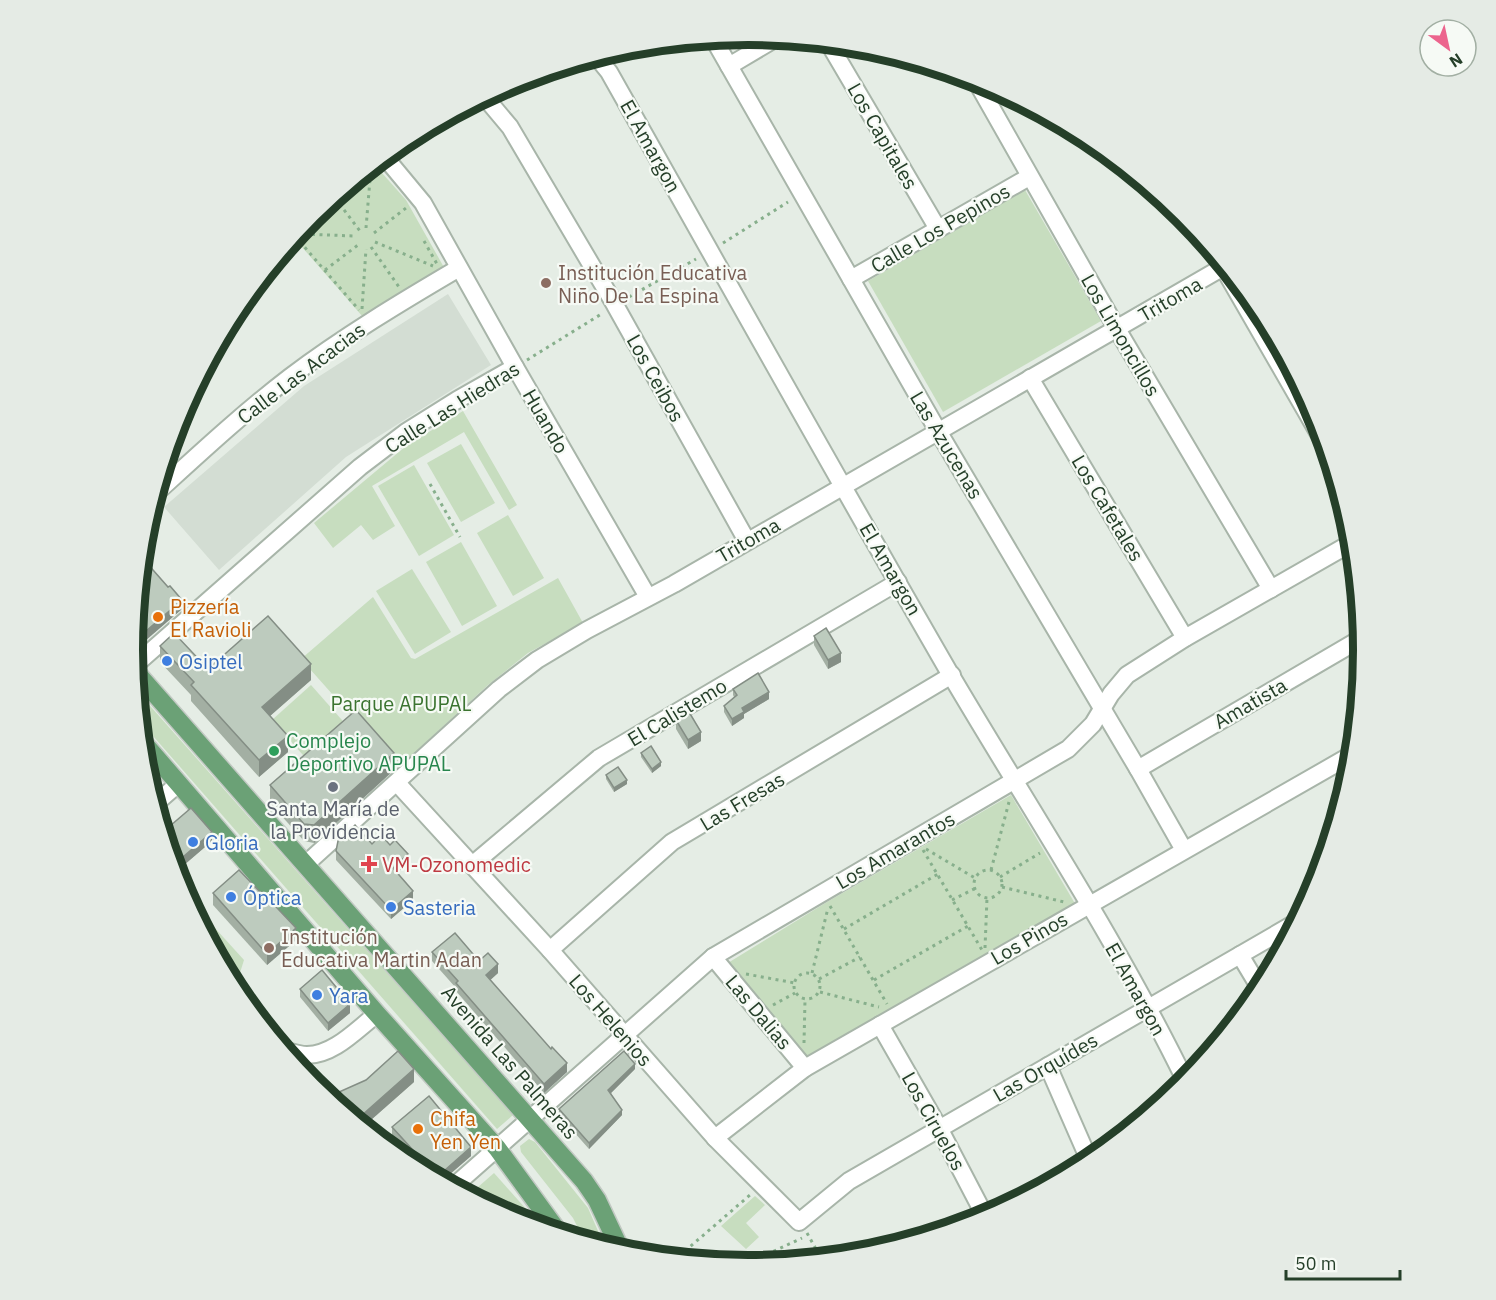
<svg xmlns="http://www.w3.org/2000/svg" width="1496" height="1300" viewBox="0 0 1496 1300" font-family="'IBM Plex Sans',sans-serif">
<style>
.built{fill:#d3ddd3}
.green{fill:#c7ddbf}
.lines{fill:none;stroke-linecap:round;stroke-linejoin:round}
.minor-casing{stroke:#a8b5a9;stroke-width:20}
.major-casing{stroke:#c2c9c3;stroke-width:21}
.path{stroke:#87af8c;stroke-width:3;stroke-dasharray:3 4.5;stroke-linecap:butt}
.minor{stroke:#fff;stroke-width:16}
.major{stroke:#6ba176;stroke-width:18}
.wall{fill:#a3afa3}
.shaded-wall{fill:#848e85}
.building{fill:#bdcbbe;stroke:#848e85;stroke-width:1.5}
.education-dot{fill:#8d6e63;stroke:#f6faf5;stroke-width:2}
.food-dot{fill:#e8710a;stroke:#f6faf5;stroke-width:2}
.shop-dot{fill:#3f7fe0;stroke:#f6faf5;stroke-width:2}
.leisure-dot{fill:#2e9e5b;stroke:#f6faf5;stroke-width:2}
.worship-dot{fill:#6b7280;stroke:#f6faf5;stroke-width:2}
.health-dot{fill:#e0444e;stroke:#f6faf5;stroke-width:2}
.labels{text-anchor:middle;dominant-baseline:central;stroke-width:4.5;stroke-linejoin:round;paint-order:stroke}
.street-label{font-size:20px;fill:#253f29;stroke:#f6faf5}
.education-label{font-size:20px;fill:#785e54;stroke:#f6faf5;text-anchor:start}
.food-label{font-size:20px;fill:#c56008;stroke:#f6faf5;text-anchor:start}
.shop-label{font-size:20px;fill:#366cbe;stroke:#f6faf5;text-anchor:start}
.park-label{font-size:20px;fill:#3b7430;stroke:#f6faf5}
.leisure-label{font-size:20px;fill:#27864d;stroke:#f6faf5;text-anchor:start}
.worship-label{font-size:20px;fill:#5b616d;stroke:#f6faf5}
.health-label{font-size:20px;fill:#be3a42;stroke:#f6faf5;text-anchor:start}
.rim{fill:none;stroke:#253f29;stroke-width:8}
</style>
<rect width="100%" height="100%" fill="#e5ede5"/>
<path class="built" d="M448,294L491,365L346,457L219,570L164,507L304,386Z"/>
<g class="green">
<path d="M374,164L406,200L446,271L363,317L294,238L310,218Z"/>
<path d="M1025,190L1101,321L943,412L868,281Z"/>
<path d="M463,411L517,505L509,510L464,432L372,486L395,526L373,540L361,525L333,548L314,523L406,446Z"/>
<path d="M461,444L495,503L461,522L427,463Z"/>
<path d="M414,465L454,535L419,556L378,486Z"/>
<path d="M508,515L544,578L513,596L477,533Z"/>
<path d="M461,542L497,606L462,626L426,562Z"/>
<path d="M412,569L451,632L415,654L376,591Z"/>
<path d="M558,578L583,623L528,653L488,685L398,768L301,659L373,597L411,658L415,659Z"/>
<path d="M311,685L349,728L310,763L272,720Z"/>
<path d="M136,690L513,1115L497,1129L139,720Z"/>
<path d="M1011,795L1077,907L805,1063L723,966L827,902Z"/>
<path d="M185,895L244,960L235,989Z"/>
<path d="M529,1139L535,1142L588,1208L605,1247L584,1240L573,1218L521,1152L520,1146Z"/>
<path d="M494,1173L543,1228L512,1219L469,1195Z"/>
<path d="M755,1196L765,1205L746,1223L759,1237L746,1249L721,1226Z"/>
<path d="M682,1253L727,1260L726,1263L676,1258Z"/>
</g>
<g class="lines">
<g class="minor-casing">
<g id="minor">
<path d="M713,38L938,431L1138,769L1184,850"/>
<path d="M828,42L938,229"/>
<path d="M596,56L609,72C722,272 834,473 949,672C1029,808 1117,940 1186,1082"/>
<path d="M729,66L778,37"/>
<path d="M975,79L1117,329L1271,589"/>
<path d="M484,96L510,127L615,305L747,541"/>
<path d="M384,156L423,203L515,367L648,597"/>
<path d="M1216,255L1326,446"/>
<path d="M851,279L1029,177"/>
<path d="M1030,378L1185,638"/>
<path d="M155,494C199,454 243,413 290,377C343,337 401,302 459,268"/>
<path d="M134,666L360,467L406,432L457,400L515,367"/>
<path d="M1138,769L1362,638"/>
<path d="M397,783L550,950L715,1138L799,1222L849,1181L1297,922"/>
<path d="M155,804L178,784"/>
<path d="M306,864L499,689L537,660L587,630L674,584L1225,266"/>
<path d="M472,865L599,758L898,582"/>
<path d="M550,950L672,842L952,675"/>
<path d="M1240,955L1261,990"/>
<path d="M713,957L805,1068"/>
<path d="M880,1025L939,1128L986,1218"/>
<path d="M284,1050C291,1052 299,1055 307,1055C334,1055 357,1029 377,1014"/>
<path d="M1048,1066L1090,1162"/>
<path d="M715,1138L805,1068L1353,754"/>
<path d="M453,1187L713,957L1068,749L1093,724L1111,694L1127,675L1185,638L1353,542"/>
</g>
</g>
<g class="major-casing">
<g id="major">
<path d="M134,670L584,1181L597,1200L621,1251"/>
<path d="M141,740L377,1014L497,1148L559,1233"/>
</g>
</g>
<g class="path">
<path d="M335,198L360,231"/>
<path d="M306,223L351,183"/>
<path d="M366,228L371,167"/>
<path d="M374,233L406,208"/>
<path d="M297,234L356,236"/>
<path d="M295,236L359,310"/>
<path d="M424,241L437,264"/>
<path d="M375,242L433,266"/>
<path d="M723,243L788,202"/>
<path d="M371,247L399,287"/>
<path d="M325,270L358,245"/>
<path d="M629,297L696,259"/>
<path d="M362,309L366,249"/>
<path d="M527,360L603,313"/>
<path d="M430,484L460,537"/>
<path d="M926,849L975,878"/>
<path d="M923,850L982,950"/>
<circle cx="988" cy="884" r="14"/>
<path d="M991,870L1009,802"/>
<path d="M1000,877L1040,853"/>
<path d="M1002,887L1064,902"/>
<path d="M952,900L974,889"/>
<path d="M830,906L887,1004"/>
<path d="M844,929L938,874"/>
<path d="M985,948L987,898"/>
<circle cx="807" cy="986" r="13"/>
<path d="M812,973L828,908"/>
<path d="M746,974L795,983"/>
<path d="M819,979L860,957"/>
<path d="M874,980L968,926"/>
<path d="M820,992L879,1007"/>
<path d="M773,1005L795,993"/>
<path d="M804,1043L805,1000"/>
<path d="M807,1233L821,1258"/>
<path d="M685,1251L750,1195"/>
<path d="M674,1258L682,1251L753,1261L802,1238"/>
</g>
<use href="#minor" class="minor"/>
<use href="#major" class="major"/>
</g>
<g class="wall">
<path d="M141,566L182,609L146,640L135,628Z"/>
<path d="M814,636L841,662L828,669L814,645Z"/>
<path d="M160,646L208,669L311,680L270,716L288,752L259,777L191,701V695L160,662Z"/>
<path d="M733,689L769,699L744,714V718L732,726L724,712V706L734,697L733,695Z"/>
<path d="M676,720L701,741L688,749L676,729Z"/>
<path d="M641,753L661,766L652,773L641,757Z"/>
<path d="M394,770L314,843L304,841L270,803V785Z"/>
<path d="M606,775L627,784L614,792L606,779Z"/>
<path d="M163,832L212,841L177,871L173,866Z"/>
<path d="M372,844L390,845L408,863L397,873L413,900L391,919L336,860V851Z"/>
<path d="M213,893H261L296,940L267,965L213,905Z"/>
<path d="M432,952L479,961L498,973L490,980L567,1072L544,1093L456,991V988L432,961Z"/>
<path d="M300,989L350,1013L328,1031L300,997Z"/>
<path d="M635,1069L611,1093L622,1115L589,1149L559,1115V1109Z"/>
<path d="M414,1082L363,1127L344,1111L339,1105V1092Z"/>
<path d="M392,1127L471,1156L442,1181L415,1167L418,1164L392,1135Z"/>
</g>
<g class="shaded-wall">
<path d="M182,600V609L146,640V631Z"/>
<path d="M841,653V662L828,669V660Z"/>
<path d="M311,664V680L262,723V707Z"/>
<path d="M769,692V699L744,714V718L732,726V719L742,708Z"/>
<path d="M701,732V741L688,749V740Z"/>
<path d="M288,736V752L259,777V760Z"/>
<path d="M394,753V770L314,843V825Z"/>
<path d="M661,762V766L652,773V769Z"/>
<path d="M158,774V787L151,793L148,782Z"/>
<path d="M627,780V784L614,792V788Z"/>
<path d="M212,832V841L177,871V862Z"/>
<path d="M408,854V863L393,876V868Z"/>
<path d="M413,891V900L391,919V910Z"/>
<path d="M296,928V940L267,965V954Z"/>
<path d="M498,964V973L486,984V975Z"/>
<path d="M350,1004V1013L328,1031V1023Z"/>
<path d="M567,1063V1072L544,1093V1084Z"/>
<path d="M635,1064V1069L608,1096V1090Z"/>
<path d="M414,1069V1082L363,1127L361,1124V1116Z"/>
<path d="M622,1110V1115L589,1149V1143Z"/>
<path d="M471,1147V1156L442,1181L436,1178Z"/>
</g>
<g class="building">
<path d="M146,562L168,587L170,586L182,600L146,631L135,620L141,566Z"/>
<path d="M268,616L311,664L262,707L288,736L259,760L191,685L194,682L160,646L174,633L208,669Z"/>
<path d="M826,628L841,653L828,660L814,636Z"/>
<path d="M758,673L769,692L742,708L744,712L732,719L724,706L737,695L733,689Z"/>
<path d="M356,710L394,753L314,825L304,824L270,785Z"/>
<path d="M689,712L701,732L688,740L676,720Z"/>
<path d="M651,746L661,762L652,769L641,753Z"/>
<path d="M142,749L158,768V774L148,782L144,770Z"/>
<path d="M618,767L627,780L614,788L606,775Z"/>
<path d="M191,808L212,832L177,862L169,853L163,832Z"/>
<path d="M355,825L372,844L381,835L390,845L395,840L408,854L393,868L413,891L391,910L336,851L338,841Z"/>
<path d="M239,870L261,893L262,892L296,928L267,954L213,893Z"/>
<path d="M455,933L479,961L488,953L498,964L486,975L551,1049L552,1047L567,1063L544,1084L456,983L458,981L432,952Z"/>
<path d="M322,970L350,1004L328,1023L300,989Z"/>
<path d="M398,1051L414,1069L361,1116L339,1092L366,1080Z"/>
<path d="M624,1051L635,1064L608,1090L622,1110L589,1143L559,1109Z"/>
<path d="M429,1096L471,1147L436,1178L415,1167L422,1160L392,1127Z"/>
</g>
<g class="education-dot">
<circle cx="546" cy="283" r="6"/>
<circle cx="269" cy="948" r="6"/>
</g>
<g class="food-dot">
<circle cx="158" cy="617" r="6"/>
<circle cx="418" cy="1129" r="6"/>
</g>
<g class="shop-dot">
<circle cx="167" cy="661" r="6"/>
<circle cx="193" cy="842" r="6"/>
<circle cx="231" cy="897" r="6"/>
<circle cx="391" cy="907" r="6"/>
<circle cx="317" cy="995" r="6"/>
</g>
<circle class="leisure-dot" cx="274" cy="751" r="6"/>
<circle class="worship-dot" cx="333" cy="787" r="6"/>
<path class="health-dot" d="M366 855h6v6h6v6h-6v6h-6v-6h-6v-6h6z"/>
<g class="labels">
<g class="street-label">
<text transform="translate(883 136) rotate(60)">Los Capitales</text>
<text transform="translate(651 146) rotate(61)">El Amargon</text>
<text transform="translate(940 228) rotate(-30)">Calle Los Pepinos</text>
<text transform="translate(1170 299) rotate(-30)">Tritoma</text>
<text transform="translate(1121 335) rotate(60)">Los Limoncillos</text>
<text transform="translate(301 373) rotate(-37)">Calle Las Acacias</text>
<text transform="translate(656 378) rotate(61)">Los Ceibos</text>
<text transform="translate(452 407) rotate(-32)">Calle Las Hiedras</text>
<text transform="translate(546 421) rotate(60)">Huando</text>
<text transform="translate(947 445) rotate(59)">Las Azucenas</text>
<text transform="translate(1108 508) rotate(59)">Los Cafetales</text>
<text transform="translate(748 540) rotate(-30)">Tritoma</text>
<text transform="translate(891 569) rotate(60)">El Amargon</text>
<text transform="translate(1250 703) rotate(-30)">Amatista</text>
<text transform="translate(677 712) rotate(-31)">El Calistemo</text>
<text transform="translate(742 801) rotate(-31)">Las Fresas</text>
<text transform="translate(895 850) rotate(-30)">Los Amarantos</text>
<text transform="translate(1029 938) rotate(-30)">Los Pinos</text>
<text transform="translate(1136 989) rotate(61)">El Amargon</text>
<text transform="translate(759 1012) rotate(50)">Las Dalias</text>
<text transform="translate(611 1020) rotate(49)">Los Helenios</text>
<text transform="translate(510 1062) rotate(49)">Avenida Las Palmeras</text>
<text transform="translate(1045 1067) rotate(-30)">Las Orquídes</text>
<text transform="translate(934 1121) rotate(61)">Los Ciruelos</text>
</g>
<g class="education-label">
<text x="558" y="272">Institución Educativa<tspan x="558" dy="23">Niño De La Espina</tspan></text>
<text x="281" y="936">Institución<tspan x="281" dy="23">Educativa Martin Adan</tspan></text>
</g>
<g class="food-label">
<text x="170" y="606">Pizzería<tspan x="170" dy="23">El Ravioli</tspan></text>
<text x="430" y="1118">Chifa<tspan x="430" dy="23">Yen Yen</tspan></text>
</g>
<g class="shop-label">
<text x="179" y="661">Osiptel</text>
<text x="205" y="842">Gloria</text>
<text x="243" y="897">Óptica</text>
<text x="403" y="907">Sasteria</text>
<text x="329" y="995">Yara</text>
</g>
<g class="park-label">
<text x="401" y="703">Parque APUPAL</text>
</g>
<g class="leisure-label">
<text x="286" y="740">Complejo<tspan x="286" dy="23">Deportivo APUPAL</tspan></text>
</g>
<g class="worship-label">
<text x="333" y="808">Santa María de<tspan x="333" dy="23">la Providencia</tspan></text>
</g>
<g class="health-label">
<text x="382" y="864">VM-Ozonomedic</text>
</g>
</g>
<path d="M0 0H1496V1300H0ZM143 650a605 605 0 1 1 1210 0a605 605 0 1 1-1210 0Z" fill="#e5ebe5" fill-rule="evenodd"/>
<path class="rim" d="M143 650a605 605 0 1 1 1210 0a605 605 0 1 1-1210 0Z"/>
<g transform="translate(1448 48) rotate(147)"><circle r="28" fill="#f6faf5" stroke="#a2afa3" stroke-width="1.5"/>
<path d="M0-4.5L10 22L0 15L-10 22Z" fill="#ec648d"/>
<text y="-9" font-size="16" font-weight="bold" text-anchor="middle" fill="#253f29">N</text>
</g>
<path d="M1286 1270v9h114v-9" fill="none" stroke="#253f29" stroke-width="3"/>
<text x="1295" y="1270" font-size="18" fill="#253f29" stroke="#f6faf5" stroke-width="4.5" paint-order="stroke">50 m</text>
</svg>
